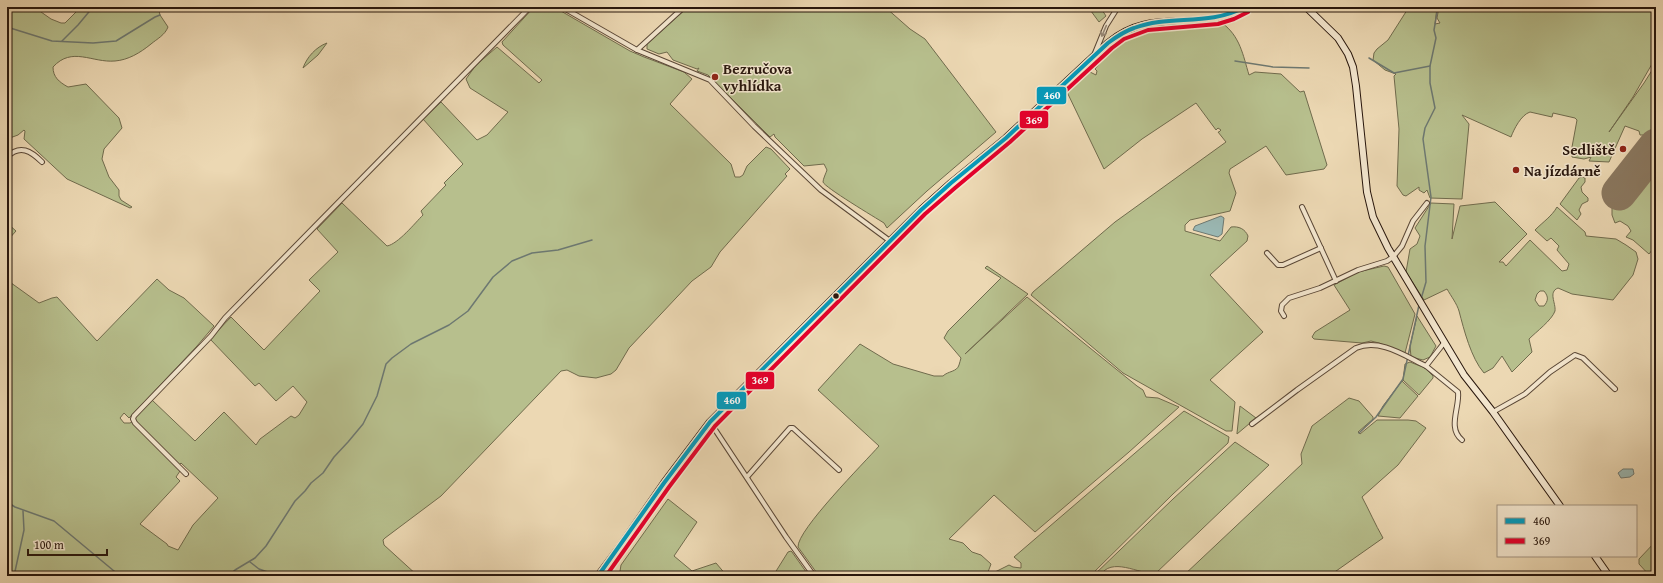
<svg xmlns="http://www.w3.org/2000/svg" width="1663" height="583" viewBox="0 0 1663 583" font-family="'Gentium Book Plus',serif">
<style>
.green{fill:#b7bf8d;stroke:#706b4d;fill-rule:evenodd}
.water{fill:#9ab8b4;stroke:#6d7871}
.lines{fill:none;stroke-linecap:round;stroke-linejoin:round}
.stream{stroke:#6d7871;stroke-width:1.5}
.runway{stroke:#8a7860;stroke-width:35}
.street-casing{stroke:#5a4736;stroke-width:6}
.secondary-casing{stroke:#29170d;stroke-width:8}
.street{stroke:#f3e6ce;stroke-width:4}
.secondary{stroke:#f3e6ce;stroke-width:6}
.bus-1-casing{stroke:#f3e6ce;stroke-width:7}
.bus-2-casing{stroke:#f3e6ce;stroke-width:7}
.bus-1{stroke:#049abb;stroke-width:4}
.bus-2{stroke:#e4002b;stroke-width:4}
.oneway{stroke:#988977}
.poi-dot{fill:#8f2418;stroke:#f3e6ce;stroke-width:1.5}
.bus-dot{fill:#29170d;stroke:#f3e6ce;stroke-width:1.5}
.labels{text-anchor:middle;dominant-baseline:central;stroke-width:3;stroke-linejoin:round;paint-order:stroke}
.poi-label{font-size:15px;font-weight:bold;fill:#29170d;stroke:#f3e6ce;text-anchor:start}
.line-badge{stroke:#f3e6ce;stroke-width:1.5}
.badge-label{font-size:11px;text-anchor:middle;font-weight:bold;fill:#fff}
</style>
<rect width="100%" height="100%" fill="#ecd8b3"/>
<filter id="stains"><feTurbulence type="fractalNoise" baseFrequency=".005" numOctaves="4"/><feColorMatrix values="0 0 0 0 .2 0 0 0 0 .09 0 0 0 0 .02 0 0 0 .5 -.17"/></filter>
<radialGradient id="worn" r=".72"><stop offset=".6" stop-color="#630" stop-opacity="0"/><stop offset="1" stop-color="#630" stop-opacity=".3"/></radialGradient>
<g class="green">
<path d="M7,7H34L51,19L61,23H65L81,7H158L160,15L168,27C165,35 157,39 151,44C140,53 128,60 115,61C92,63 72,46 53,67C53,77 59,82 68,87L86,84L119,118L122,128L104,149L102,159L109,177L119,190V196L121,200L132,207L130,208L67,179L24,139L25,131L24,130L18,135L7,139Z"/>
<path d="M534,7H554L630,51L644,57L684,72L692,79L670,104L731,164L735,177H740L743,175L747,166L766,147L771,149L790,169L785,174L787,176L720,252L711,267L692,281L629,348L616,370L611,374L596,378L579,376L567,370L561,371L441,496L385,538L383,540L384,545L418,576H7V280L39,303L52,298L57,297L97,341L157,279L169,290L184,298L214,326L197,346L129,418L124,413L120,418L124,423H130L132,422L180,471L176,477L180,481L140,524L167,544L168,546L178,550L193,525L218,498L181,463L179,465L138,424L135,418L152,400L195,441L224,412L256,445L260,439L291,416L295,418L299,415L307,402L293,386L276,401L259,383L255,386L210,339L231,317L264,350L320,291L309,280L338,252L317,229L342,203L387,246C398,244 415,223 423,215L421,211L446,185L444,183L463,164L423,119L441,102L477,140L487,135L508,112L470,88L466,79L476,65L497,47L539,83L542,80L503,45L502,42Z"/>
<path d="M688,7H885L910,29L925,39L996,132L927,191L887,228L884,223C876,218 824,187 823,182C823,179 826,173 827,170L824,164L804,166L775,137L774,134L770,137L708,75L697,71L699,68L697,69L673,60L667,52L659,54L647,49V44Z"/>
<path d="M1088,7H1100L1106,16L1099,22Z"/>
<path d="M1409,7H1437L1435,24L1440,23L1437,18L1439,7H1656V57L1633,97L1609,132L1644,83L1656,64V245L1649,254L1633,240L1626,237L1631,231L1628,226L1620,221L1615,223L1612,215V199L1618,203L1623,200L1613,187L1654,135H1640L1639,131L1625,126L1609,162L1589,161L1591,157L1584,159L1572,157V147L1577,120L1575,118L1553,113L1552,117L1530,112C1521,115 1514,129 1511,137L1462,115L1469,124L1462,199L1430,198L1427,190L1424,193L1419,190V187L1406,196L1403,195L1397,186L1399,129L1394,76L1396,74L1385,70L1373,60L1374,53L1377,49L1388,40Z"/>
<path d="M1222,23C1240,36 1243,55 1249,75L1255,72L1281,74L1300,92L1304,91L1327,165L1324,169L1286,175L1266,146L1230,169L1229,173L1236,193L1230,211L1190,220L1185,225V231L1220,241L1231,227C1239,226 1245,229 1248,236L1247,241L1210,275L1263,332L1210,380L1235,402L1232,431H1226L1123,373L1031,295L1033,292L1115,222L1226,142L1218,132H1219L1221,130L1218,128L1216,130L1196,103L1142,139L1104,169L1067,92L1090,72L1096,75L1097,71L1095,69C1109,51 1128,33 1151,28C1174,23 1199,25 1222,23Z"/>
<path d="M327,43L318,55L303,68C307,57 316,47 327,43Z"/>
<path d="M1582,177L1585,178V182L1581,187L1582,192L1588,198V201L1582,204L1579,210L1581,214L1577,220L1560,204L1579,178Z"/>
<path d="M1495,202L1527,234L1499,262H1503L1506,266L1530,240L1562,271L1567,270L1569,264L1557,250L1559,246L1551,238L1547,241L1535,230C1543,222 1552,216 1557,207L1585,232L1586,236L1616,239L1626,245L1636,252L1638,259L1633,275L1613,300L1572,294L1558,288C1548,292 1556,303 1555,311C1552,320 1536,332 1529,339L1532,352L1512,372L1502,356L1493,368L1484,373C1471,358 1464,330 1459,311C1457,304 1451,296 1447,289L1424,300L1406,272L1410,249L1417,244L1420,236L1415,228L1431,203L1454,204L1452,239L1460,206ZM1540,291H1544C1549,297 1548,301 1544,306H1539L1535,300L1537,294Z"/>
<path d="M7,223L16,231L7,241Z"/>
<path d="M987,266L1028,294L965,354L1027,297L1137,386L1143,390L1146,397L1158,398L1179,407L1129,452L1035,532L994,495L949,539L963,543L972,552L981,555L991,564L988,572L985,576H819L798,547C797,530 865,462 879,446L818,390L860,344L893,364L934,376H943C948,371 957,372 959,365C960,363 960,360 961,358L944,338L948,331L1001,278L985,268Z"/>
<path d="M1384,266L1388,267L1415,314L1405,353L1379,343L1371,341L1362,343L1314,339L1312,337L1315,332L1350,310L1334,285L1358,272Z"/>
<path d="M1417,316L1436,346L1430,357L1423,360L1411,357L1410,346Z"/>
<path d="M1410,362L1425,368L1433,376V378L1419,395L1403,380L1405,364Z"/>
<path d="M1402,381L1418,396L1400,418L1378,416L1383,406Z"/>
<path d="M1349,398L1359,401L1373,417V419L1358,432L1360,434L1377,420H1408L1416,421L1426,428L1398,465L1362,497C1369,510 1375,524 1383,538L1329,576H1183L1302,464L1301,454L1312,426Z"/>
<path d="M1240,406L1256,418L1237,434V433Z"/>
<path d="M1184,411L1229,437L1228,443L1173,494L1090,576H990L995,572L1009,565L1013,567L1021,568V563L1014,557Z"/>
<path d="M1235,442L1269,465L1155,574C1139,574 1111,556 1100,576H1093L1173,499Z"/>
<path d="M668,499L697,522L674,556L692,571L716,563L727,576H626L620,571L621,565Z"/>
<path d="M1656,541V576H1650L1639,564V559Z"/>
<path d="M791,551L792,552L809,576H773L788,552Z"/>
</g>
<g class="water">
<path d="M1221,216L1224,218L1222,234L1218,237L1193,230L1195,226Z"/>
<path d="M1623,469H1633L1634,474L1630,477L1621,478L1618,473Z"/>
</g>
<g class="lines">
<g class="stream">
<path d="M7,27L52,41L93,43L116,41L155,17L160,15"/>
<path d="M62,41L78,25L93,7"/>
<path d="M1369,58L1394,73L1430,66"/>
<path d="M1235,61L1273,67L1309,68"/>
<path d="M1421,299L1426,282L1425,246L1431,197L1423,139L1425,128L1435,108L1430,83V66L1436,38L1434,30L1438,7"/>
<path d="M1359,433L1376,417L1403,379L1419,305"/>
<path d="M7,502L15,507L54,521L120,576"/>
<path d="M250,562L259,569L279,576"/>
<path d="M14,576L24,530L23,511"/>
<path d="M228,576L235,570L255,558L266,546L295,501L305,491L311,483L323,473L334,457L348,442L363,424L377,396L386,364L392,358L411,344L449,325L468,311L493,277L512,261L532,253L558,250L592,240"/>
</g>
<path class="runway" d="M1619,193L1656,146"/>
<g class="street-casing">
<g id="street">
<path d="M562,7L637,50L710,80L754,126L821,190L890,241"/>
<path d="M637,50L684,7"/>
<path d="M1095,53L1106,26L1118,7"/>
<path d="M7,157C20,144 31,151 42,162"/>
<path d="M1302,207L1336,281"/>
<path d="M1267,253L1278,265H1283L1321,248"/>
<path d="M1284,316L1281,311L1282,305L1289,298L1320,288L1358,270L1387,261L1393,257L1402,246L1413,221L1427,203"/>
<path d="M1444,343L1426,366L1458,392C1460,407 1447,428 1462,440"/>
<path d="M1493,412L1525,394L1550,372L1575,355L1583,358L1615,389"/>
<path d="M710,422L786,537L814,576"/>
<path d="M1252,424L1297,390L1356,348C1380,338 1405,356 1426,366"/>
<path d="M186,474L135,423L133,419L134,416L211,336L225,318L530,7"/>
<path d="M747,477L790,428H793L839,470"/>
</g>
</g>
<g class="secondary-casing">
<g id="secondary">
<path d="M1306,7L1338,38L1348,54L1353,67L1356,86L1367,192L1373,217L1388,248L1464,375L1493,412L1560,506"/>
<path d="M1595,556L1609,576"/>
<path d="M598,576L619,548L664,483L710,422L921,210L951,183L1006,138L1108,43C1144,13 1175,26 1217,18C1227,16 1236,12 1245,7"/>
</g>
</g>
<use href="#street" class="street"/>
<use href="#secondary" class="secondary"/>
<g class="bus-1-casing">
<path id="bus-1" d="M598,576L664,483L710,422L921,210L951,183L1006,138L1108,43C1116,37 1125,31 1134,28C1171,14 1207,27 1245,7"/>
</g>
<g class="bus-2-casing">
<path id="bus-2" d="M606,576L669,487L715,426L925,214L955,188L1010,142L1112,48L1124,39L1148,30L1218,24L1234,19L1248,12"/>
</g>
<use href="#bus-1" class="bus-1"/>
<use href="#bus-2" class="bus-2"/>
</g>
<defs><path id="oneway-shaft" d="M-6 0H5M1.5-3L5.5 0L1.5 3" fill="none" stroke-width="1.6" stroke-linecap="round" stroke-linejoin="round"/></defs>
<use class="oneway" href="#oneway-shaft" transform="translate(1104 31) rotate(113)"/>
<g class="poi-dot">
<circle cx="715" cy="77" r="4"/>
<circle cx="1623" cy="149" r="4"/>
<circle cx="1516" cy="170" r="4"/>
</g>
<circle class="bus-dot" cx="836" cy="296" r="3.5"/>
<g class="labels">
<g class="poi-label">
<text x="723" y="68">Bezručova<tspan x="723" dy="17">vyhlídka</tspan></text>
<text x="1615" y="149" text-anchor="end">Sedliště</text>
<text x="1524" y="170">Na jízdárně</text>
</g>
</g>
<g class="line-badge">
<rect x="1036" y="86" width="31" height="19" rx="4" fill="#049abb"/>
<rect x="1019" y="110" width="30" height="19" rx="4" fill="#e4002b"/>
<rect x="745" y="371" width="30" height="19" rx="4" fill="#e4002b"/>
<rect x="716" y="391" width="31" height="19" rx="4" fill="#049abb"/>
</g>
<g class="badge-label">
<text x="1052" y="99">460</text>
<text x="1034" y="124">369</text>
<text x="760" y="384">369</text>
<text x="732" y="404">460</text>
</g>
<rect width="1663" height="583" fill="none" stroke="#ecd8b3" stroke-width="24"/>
<rect x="8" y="8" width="1647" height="567" fill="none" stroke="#29170d" stroke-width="2"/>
<rect x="12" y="12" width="1639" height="559" fill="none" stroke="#29170d"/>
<rect x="1497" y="505" width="140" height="52" fill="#f3e6ce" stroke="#a29381"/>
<rect x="1505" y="518" width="20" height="6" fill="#049abb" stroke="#a29381"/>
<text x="1533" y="525" font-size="12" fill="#29170d">460</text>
<rect x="1505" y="538" width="20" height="6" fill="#e4002b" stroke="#a29381"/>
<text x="1533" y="545" font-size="12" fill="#29170d">369</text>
<path d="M28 549v6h79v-6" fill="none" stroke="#29170d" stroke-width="2"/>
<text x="34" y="549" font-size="12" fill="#29170d" stroke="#f3e6ce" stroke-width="3" paint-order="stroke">100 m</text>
<rect width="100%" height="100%" filter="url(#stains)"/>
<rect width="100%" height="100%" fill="url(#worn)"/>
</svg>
